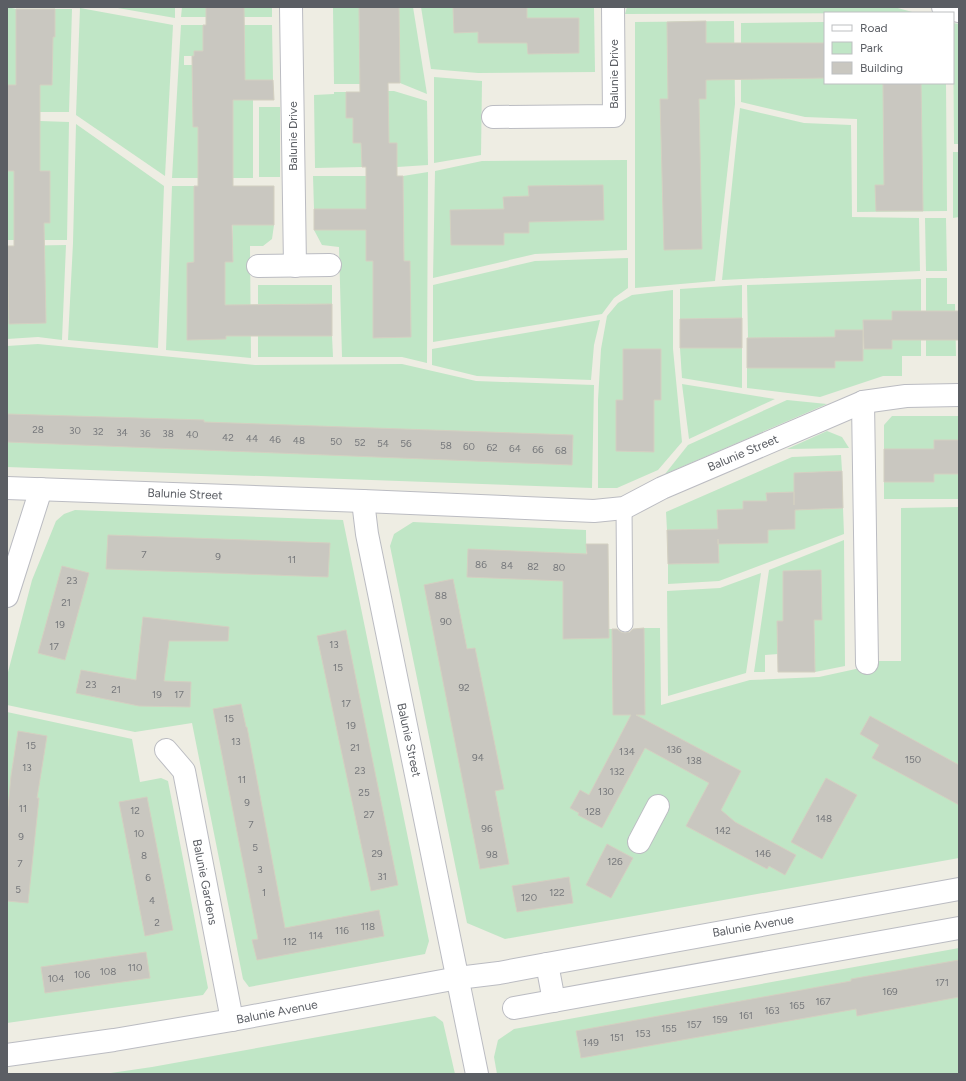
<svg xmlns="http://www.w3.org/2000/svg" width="966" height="1081" viewBox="0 0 966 1081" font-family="Figtree,sans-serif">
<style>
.green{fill:#c0e6c6;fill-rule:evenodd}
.building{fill:#c9c7c0;stroke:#d3d0c1}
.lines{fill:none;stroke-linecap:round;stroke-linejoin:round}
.service-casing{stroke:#bbbcc2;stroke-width:17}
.pedestrian-casing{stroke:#bbbcc2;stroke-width:24}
.minor-casing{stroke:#bbbcc2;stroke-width:24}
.tertiary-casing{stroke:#bbbcc2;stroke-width:24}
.service{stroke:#fff;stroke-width:15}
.pedestrian{stroke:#fff;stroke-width:22}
.minor{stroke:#fff;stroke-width:22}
.tertiary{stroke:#fff;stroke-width:22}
.labels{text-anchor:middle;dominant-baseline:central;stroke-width:3;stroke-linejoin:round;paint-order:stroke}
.number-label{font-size:10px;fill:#76787b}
.street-label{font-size:12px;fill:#5b5e64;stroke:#fff}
</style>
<rect width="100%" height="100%" fill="#eeede3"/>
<g class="green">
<path d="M7,7L16,9V85H7Z"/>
<path d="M112,7H175V18Z"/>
<path d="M182,7H206V17H181Z"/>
<rect x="244" y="7" width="28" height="10"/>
<path d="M333,7H359L360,84H334Z"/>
<path d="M399,7H413L427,94L400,83Z"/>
<path d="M421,7H594L595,72L478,73L431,69Z"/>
<path d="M627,7H894L916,13L625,14Z"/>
<path d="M80,8L173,25L165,176L76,115Z"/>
<path d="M55,9H72L69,112H40V85H52L53,58L45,37L55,36Z"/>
<path d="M734,21L735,104L715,281L635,288V22Z"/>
<path d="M825,22V83H946L947,211L857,212V119L805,117L741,102V23Z"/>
<path d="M953,23L959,24V144H954Z"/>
<path d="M181,25H203V51H194V56H184V65H194L198,127V178H172Z"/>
<path d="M244,25H272L273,80H253V178H233V127H229L234,78L245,51Z"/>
<path d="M434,77L482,81L481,155L434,163Z"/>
<path d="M380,91H394L427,101L428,165L397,167L389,143Z"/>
<path d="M334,92H346V117L353,118V143H361L362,167L315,168L314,95L334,94Z"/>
<rect x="259" y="107" width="21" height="70"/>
<path d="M740,108L804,123L851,125L852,217L919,218L920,271L722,280Z"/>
<path d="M40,121L69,122L67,240H7V171H14V222L49,223L40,171Z"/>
<path d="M76,124L164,186L158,348L68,340L73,243Z"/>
<path d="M953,152H959V217L953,218Z"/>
<path d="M627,160V250L535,254L433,278L435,171L482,161Z"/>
<path d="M428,172L427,363L402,357H342L339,247L322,245L314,230H336V209H314L313,176H366V260L373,261L374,338L411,337L410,261H404L403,176Z"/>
<path d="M172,186H194V262L187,263V289H225V262H233L232,186L254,225H274L272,239L263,246H250L251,358L166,350Z"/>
<path d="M925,218H946L947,271H926Z"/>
<path d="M66,245L62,340L38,337L7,339V246Z"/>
<path d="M628,258V288L614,298L602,314L433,342V285L535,261Z"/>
<path d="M926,278H947V304H955L956,356H926Z"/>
<path d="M921,279V356H902V376H883L820,397L747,388V368H835V361H863V349H892V340H919V311H892V320H863V330H835V338H748L747,285Z"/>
<rect x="258" y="285" width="74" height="19"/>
<path d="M742,285V318L680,319V289Z"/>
<path d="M673,290V349L682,442L658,470L617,488H598V400L601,349L607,316L618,303L632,295ZM624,349H661V400H654V452L616,451V401L623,400Z"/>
<path d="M600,320L594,345L591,380L477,376L432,365V349Z"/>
<path d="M258,336H332L333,357H258Z"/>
<path d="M38,344L255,365L402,364L476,381L594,385L592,488L7,467V346Z"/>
<path d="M680,348H742V388L682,378Z"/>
<path d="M682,384L775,399L689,439Z"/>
<path d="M787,400L827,404L665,474L688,445Z"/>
<path d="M892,416H959V440H934V449H884V425Z"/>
<path d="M827,431L842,437L849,448L787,449Z"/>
<path d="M841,455L842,471L794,473V492L766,493L767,501H743V509L717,510L718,529L667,530L666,512L792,457Z"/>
<path d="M934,474H959V499H884V482H934Z"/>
<path d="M959,507V858L505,939L467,923L390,546L394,534L413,522L586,530L587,629H612L613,714H645L644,628H660L661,705L750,680L819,677L865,667L878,661H901V508Z"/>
<path d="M843,508L844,534L719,581L668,584V564L719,563L718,544L768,530L795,529V510Z"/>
<path d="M75,510L343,520L429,941L425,954L249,987L243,979L192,723L135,732L7,705V676L32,580L56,521L64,514Z"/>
<path d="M844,540L845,666L815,672L814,620H822L821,570L783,571L784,621H777L778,654L765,655V672H754L769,570Z"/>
<path d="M761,573L746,673L668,696L667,591L720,588Z"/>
<path d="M7,712L132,739L140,782L161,778L168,781L208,988L203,995L7,1023Z"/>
<path d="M959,948V1074H497L494,1057L498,1040L514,1029Z"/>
<path d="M435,1016L443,1022L455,1074H104L152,1067Z"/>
</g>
<g class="building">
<path d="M206,7H244L245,80H273L274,100H233V186H274V225H232L233,262H225V305L332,304V336H226V339L187,340V263L194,262V186H198V127H193L192,56H194V51H203V25H206Z"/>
<path d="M359,7H399L400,83H388L389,143H397V176H403L404,261H410L411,337L373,338V261H366V230H314V209H366V167H362L361,143H353V118H346V92H360Z"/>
<path d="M453,7H527V18H579V53L528,54L527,43H478V32L454,33Z"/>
<path d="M16,9H55V37H53L52,85H40V171H50V223H44L46,323L9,324L7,246H14V171H7V85H16Z"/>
<path d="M706,21V43H825V78L706,80V99H699L702,249L664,250L660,99H668L667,22Z"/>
<path d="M883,83H921L923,211H876L875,185H884Z"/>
<path d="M603,185L604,220L529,222V233H504V245H451L450,210L504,209L503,197L529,196L528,186Z"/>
<path d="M892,311H959V340H892V349H864L863,320H892Z"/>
<path d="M742,318V348H680V319Z"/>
<path d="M835,330H863V361H835V368H747V338L835,337Z"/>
<path d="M623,349H661V400H654V452L616,451V400H623Z"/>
<path d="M7,414L204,420V422L573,435L572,465L7,442Z"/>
<path d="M934,440H959V474H934V482H884V449H934Z"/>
<path d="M842,471L843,508L795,510V529L768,530V543L718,544V539L719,563L668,564L667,530L718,529L717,510L743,509V501H767L766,493L794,492V505V473Z"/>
<path d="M108,535L330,543L328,577L106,569Z"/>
<path d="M586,544H608L609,638L563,639V581L467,577L468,549L587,554Z"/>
<path d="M62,566L89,573L65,660L38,653Z"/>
<path d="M821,570L822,620H814L815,672H778L777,621H783V571Z"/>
<path d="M453,579L467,649L475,648L504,789L495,791L509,864L480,869L424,585Z"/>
<path d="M143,617L229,627L228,641H169L164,681L191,682L190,707L139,706L76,693L81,670L136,680Z"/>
<path d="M644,628L645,715H636L741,771L721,810L735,822L796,855L785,875L769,866L767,869L686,826L709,783L645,748L602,828L578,815L579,813L570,808L580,790L589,795L631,715H613L612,629H617L621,632L625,633L630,632L633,629Z"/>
<path d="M346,630L398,885L371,891L317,636Z"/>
<path d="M241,704L246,727H247L285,928L379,910L384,936L257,960L252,940L258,939L213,709Z"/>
<path d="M870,716L959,765V805L872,758L879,745L860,734Z"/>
<path d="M18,731L47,736L37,798H39L28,903L7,901V818L11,776Z"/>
<path d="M826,778L857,795L822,859L791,842Z"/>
<path d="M147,797L173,930L145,936L119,802Z"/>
<path d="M607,844L633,858L611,898L586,885Z"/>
<path d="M569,877L573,903L517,912L512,886Z"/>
<path d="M146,952L150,978L45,993L41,967Z"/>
<path d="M959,960V997L857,1016L856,1009L581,1058L576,1031L851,981V979Z"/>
</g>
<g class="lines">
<g class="service-casing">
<path id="service" d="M624,508L625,624"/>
</g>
<g class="pedestrian-casing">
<path id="pedestrian" d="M639,842L658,806"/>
</g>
<g class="minor-casing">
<g id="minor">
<path d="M291,7L295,266"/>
<path d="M943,7L959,11"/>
<path d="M493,117L614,116L613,7"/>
<path d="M258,266L330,265"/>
<path d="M863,402L867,663"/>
<path d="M7,488L363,501L594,511L624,508L662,488L863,402L906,396L959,395"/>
<path d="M363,501L367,534L477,1074"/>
<path d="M7,596L41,489"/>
<path d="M166,750L184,771L232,1020"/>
<path d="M547,964L554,1001"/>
<path d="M514,1008L959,928"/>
</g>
</g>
<g class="tertiary-casing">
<path id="tertiary" d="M7,1055L114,1040L232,1020L458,978L499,973L547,964L959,889"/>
</g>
<use href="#service" class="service"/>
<use href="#pedestrian" class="pedestrian"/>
<use href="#minor" class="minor"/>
<use href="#tertiary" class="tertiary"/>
</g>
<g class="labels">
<g class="number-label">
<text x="38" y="429">28</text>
<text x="75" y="430">30</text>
<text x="98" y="431">32</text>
<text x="122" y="432">34</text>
<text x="145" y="433">36</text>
<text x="168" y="433">38</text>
<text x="192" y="434">40</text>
<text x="228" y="437">42</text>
<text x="252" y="438">44</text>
<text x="275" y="439">46</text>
<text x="299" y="440">48</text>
<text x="336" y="441">50</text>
<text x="360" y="442">52</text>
<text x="383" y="443">54</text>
<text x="406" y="443">56</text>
<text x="446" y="445">58</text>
<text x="469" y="446">60</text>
<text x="492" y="447">62</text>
<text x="515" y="448">64</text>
<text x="538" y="449">66</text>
<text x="561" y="450">68</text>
<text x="144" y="554">7</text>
<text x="218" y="556">9</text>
<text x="292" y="559">11</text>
<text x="481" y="564">86</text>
<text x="507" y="565">84</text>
<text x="533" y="566">82</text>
<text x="559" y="567">80</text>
<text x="72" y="580">23</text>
<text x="441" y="595">88</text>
<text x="66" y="602">21</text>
<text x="446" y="621">90</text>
<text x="60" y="624">19</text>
<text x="334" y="644">13</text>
<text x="54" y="646">17</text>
<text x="338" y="667">15</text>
<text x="91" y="684">23</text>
<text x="464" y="687">92</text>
<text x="116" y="689">21</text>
<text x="157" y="694">19</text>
<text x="179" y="694">17</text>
<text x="346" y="703">17</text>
<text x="229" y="718">15</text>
<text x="351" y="725">19</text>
<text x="236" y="741">13</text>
<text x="31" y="745">15</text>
<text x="355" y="747">21</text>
<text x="674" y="749">136</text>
<text x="627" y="751">134</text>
<text x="478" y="757">94</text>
<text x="913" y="759">150</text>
<text x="694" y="760">138</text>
<text x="27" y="767">13</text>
<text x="360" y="770">23</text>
<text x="617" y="771">132</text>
<text x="242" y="779">11</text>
<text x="606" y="791">130</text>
<text x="364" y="792">25</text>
<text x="247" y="802">9</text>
<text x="23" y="808">11</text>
<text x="135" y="810">12</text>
<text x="593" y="811">128</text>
<text x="369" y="814">27</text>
<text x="824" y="818">148</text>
<text x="251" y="824">7</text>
<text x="487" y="828">96</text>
<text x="723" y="830">142</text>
<text x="139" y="833">10</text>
<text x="21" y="836">9</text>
<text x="255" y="847">5</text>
<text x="377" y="853">29</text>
<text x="763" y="853">146</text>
<text x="492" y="854">98</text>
<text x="144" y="855">8</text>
<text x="615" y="861">126</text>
<text x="20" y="863">7</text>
<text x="260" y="869">3</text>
<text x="382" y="876">31</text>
<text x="148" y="877">6</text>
<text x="18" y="889">5</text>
<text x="264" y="892">1</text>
<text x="557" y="892">122</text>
<text x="529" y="897">120</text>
<text x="152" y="900">4</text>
<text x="157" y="922">2</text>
<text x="368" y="926">118</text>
<text x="342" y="930">116</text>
<text x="316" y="935">114</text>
<text x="290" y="941">112</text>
<text x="135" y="967">110</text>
<text x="108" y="971">108</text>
<text x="82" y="974">106</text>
<text x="56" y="978">104</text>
<text x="942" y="982">171</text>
<text x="890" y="991">169</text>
<text x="823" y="1001">167</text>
<text x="797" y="1005">165</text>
<text x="772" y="1010">163</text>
<text x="746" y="1015">161</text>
<text x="720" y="1019">159</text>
<text x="694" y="1024">157</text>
<text x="669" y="1028">155</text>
<text x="643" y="1033">153</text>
<text x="617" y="1037">151</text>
<text x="591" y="1042">149</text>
</g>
<g class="street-label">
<text transform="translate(614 74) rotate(-90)">Balunie Drive</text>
<text transform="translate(293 136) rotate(-90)">Balunie Drive</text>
<text transform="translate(743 453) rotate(-23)">Balunie Street</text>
<text transform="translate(185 494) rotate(2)">Balunie Street</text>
<text transform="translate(409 740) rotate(78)">Balunie Street</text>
<text transform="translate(205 882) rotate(79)">Balunie Gardens</text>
<text transform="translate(753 926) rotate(-10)">Balunie Avenue</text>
<text transform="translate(277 1012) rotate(-11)">Balunie Avenue</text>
</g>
</g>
<rect width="966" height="1081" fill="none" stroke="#5b5e64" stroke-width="16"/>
<rect x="824" y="12" width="130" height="72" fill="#ffffff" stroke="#bdbfc1"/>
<rect x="832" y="25" width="20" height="6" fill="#ffffff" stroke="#bdbfc1"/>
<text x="860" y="32" font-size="12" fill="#5b5e64">Road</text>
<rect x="832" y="42" width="20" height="12" fill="#c0e6c6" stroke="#bdbfc1"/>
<text x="860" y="52" font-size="12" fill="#5b5e64">Park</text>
<rect x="832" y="62" width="20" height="12" fill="#c9c7c0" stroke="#bdbfc1"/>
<text x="860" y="72" font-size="12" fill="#5b5e64">Building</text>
</svg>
